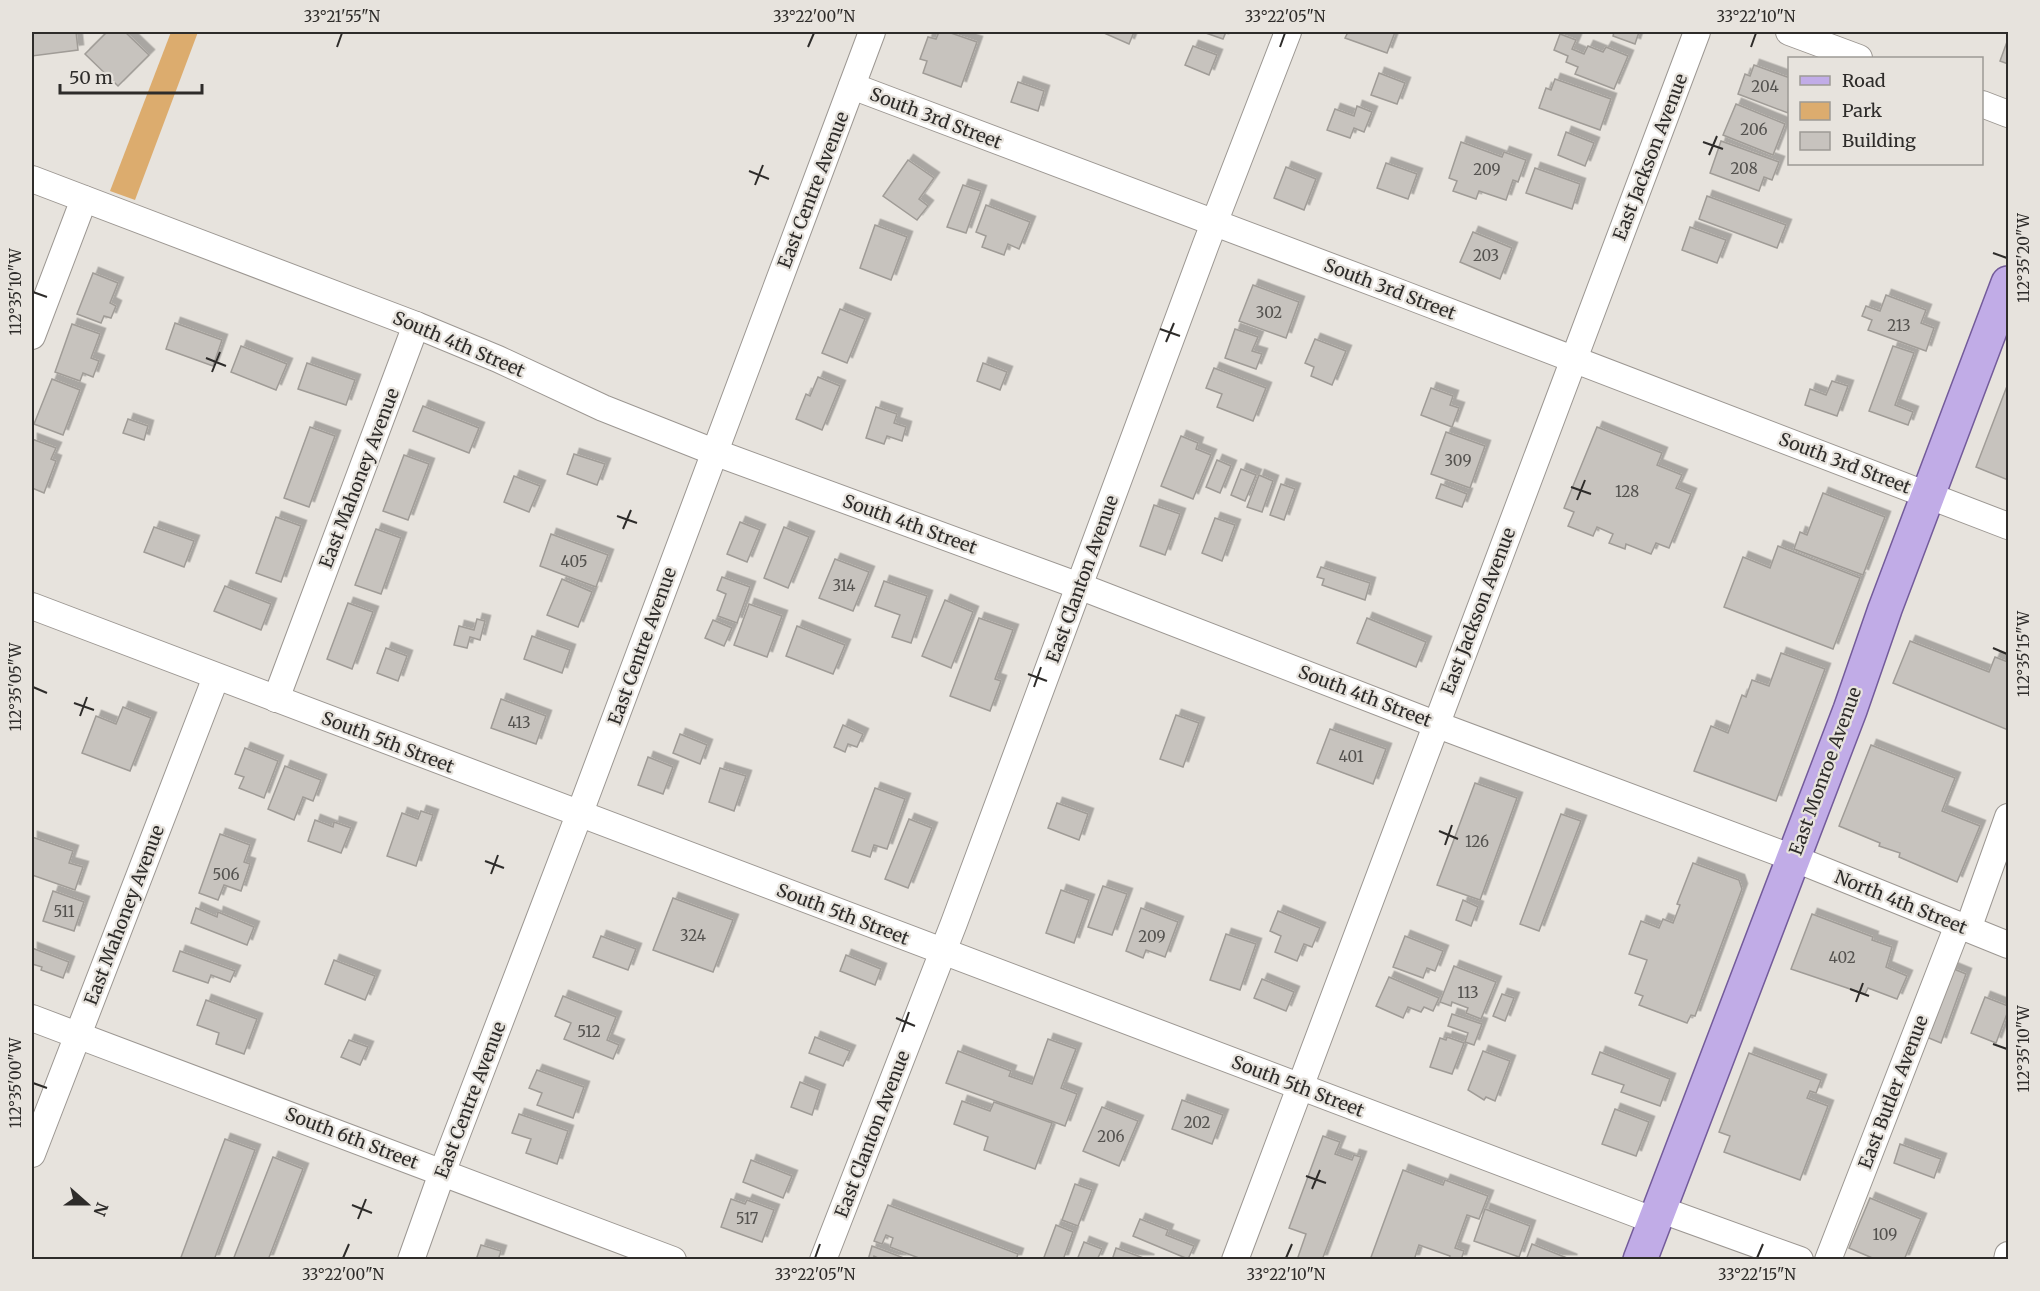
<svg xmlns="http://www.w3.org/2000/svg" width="2040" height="1291" viewBox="0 0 2040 1291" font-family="Merriweather,serif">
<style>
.green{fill:#dcac6e}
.building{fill:#c7c3be;stroke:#a09c97;stroke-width:1.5;filter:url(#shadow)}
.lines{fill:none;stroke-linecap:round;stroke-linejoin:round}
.minor-casing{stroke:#9c9792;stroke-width:28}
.major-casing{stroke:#735b9a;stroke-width:36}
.minor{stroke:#fff;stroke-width:26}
.major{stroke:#c1ace7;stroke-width:33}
.ticks{fill:none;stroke:#2e2c2a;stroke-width:2}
.labels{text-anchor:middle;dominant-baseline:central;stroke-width:4.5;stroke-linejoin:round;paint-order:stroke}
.number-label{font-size:15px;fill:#54524f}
.street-label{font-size:18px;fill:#2e2c2a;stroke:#e7e3dd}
.neatline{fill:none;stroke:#2e2c2a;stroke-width:2}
.ticks-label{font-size:15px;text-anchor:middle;fill:#2e2c2a}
</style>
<defs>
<filter id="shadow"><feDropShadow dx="5.5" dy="-5.5" stdDeviation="0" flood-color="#0004"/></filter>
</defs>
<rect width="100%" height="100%" fill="#e7e3dd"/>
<path class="green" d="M171,32H198L135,200L110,191Z"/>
<g class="building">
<path d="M32,32H76L78,50L32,56Z"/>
<path d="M107,32H125L149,55L118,86L85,54Z"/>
<path d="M939,32H948L977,42L961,87L923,73L927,61L920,59L928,37L936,39Z"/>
<path d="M1105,32H1134L1129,44L1104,33Z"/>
<path d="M1203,32H1226L1223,39Z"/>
<path d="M1348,32H1395L1387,53L1345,38Z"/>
<path d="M1614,32H1639L1635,44L1613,36Z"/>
<path d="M1560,34L1576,40L1572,49L1584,54L1588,46L1603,52L1606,47L1628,56L1614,89L1575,74L1578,67L1566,62L1568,56L1554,50Z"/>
<path d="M2008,39V64L2000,61Z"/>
<path d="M1193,46L1217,55L1209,75L1185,65Z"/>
<path d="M1754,65L1790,78L1788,113L1738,94L1745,74L1750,76Z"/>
<path d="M1379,73L1405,83L1397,104L1371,95Z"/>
<path d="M1555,79L1611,99L1600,130L1539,108L1546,88L1551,90Z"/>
<path d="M1018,82L1044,91L1038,111L1011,102Z"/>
<path d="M1736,104L1785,124L1773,155L1723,135Z"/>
<path d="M1357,106L1372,112L1364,132L1354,128L1350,138L1327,130L1335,109L1354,116Z"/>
<path d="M1566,132L1594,143L1585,166L1558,155Z"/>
<path d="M1721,141L1779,162L1772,180L1764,177L1759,191L1710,173Z"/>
<path d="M1461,142L1502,157L1504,152L1526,160L1518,182L1513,180L1506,200L1479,191L1476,199L1453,191L1457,181L1449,178Z"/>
<path d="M908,160L934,178L919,199L928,206L917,220L883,196Z"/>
<path d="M1386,163L1417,174L1408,199L1377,188Z"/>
<path d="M1286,167L1316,179L1304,210L1274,198Z"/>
<path d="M1535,168L1580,184L1572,209L1526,193Z"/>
<path d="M963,185L981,191L966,233L947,227Z"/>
<path d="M1707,196L1786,225L1777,248L1699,219Z"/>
<path d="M986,205L1030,222L1019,249L1008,244L1004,255L982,247L986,236L976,232Z"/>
<path d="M875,225L907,237L891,280L860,268Z"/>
<path d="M1690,227L1726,240L1717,263L1682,250Z"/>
<path d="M1473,232L1512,248L1500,279L1460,262Z"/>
<path d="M93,273L118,283L110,303L116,306L111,318L104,316L101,323L77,314Z"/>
<path d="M1253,285L1299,302L1286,338L1239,321Z"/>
<path d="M1886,295L1926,310L1921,323L1934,328L1926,351L1868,330L1872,320L1862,316L1866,306L1880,311Z"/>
<path d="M840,309L865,319L847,363L822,353Z"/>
<path d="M175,323L222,340L213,366L166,349Z"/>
<path d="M72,324L100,334L91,358L99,361L93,377L83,373L80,381L55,372Z"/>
<path d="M1235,329L1258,337L1252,351L1262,354L1256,369L1225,358Z"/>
<path d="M1315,339L1346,351L1332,385L1311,376L1314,367L1305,363Z"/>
<path d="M241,346L287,364L276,390L231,372Z"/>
<path d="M1893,346L1914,353L1895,405L1913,412L1908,425L1869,411Z"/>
<path d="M307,363L355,380L346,405L298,389Z"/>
<path d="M983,363L1007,372L1000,390L977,381Z"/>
<path d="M1214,368L1266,388L1253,421L1217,407L1222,394L1206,388Z"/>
<path d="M818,377L840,386L822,430L796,419L806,394L810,396Z"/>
<path d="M52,379L80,390L63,435L34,424Z"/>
<path d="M1832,381L1848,386L1837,416L1805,405L1810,389L1826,395Z"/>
<path d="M2007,386L2008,387V480L1976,467Z"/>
<path d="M1431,388L1453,396L1450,405L1459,408L1452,427L1421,415Z"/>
<path d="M423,406L479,428L469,453L413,431Z"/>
<path d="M876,407L897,414L894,423L906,427L902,441L887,436L884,444L866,438Z"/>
<path d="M128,419L148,426L144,440L123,433Z"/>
<path d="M310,427L335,436L309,507L284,498Z"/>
<path d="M1597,427L1662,453L1657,465L1682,475L1676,488L1691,494L1669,548L1656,543L1651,554L1626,544L1625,549L1609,543L1613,534L1597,527L1593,536L1568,526L1574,512L1564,508Z"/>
<path d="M1446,432L1485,446L1470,488L1431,474Z"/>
<path d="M1181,436L1198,443L1196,449L1211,455L1193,499L1161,486Z"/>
<path d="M32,439L56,448L51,459L56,461L44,493L32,488Z"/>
<path d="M574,454L605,464L597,485L567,474Z"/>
<path d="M404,455L429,464L408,520L383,511Z"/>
<path d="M1217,460L1231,466L1220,493L1206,487Z"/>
<path d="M1241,469L1256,475L1245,501L1231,495Z"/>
<path d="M1259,475L1273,481L1262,512L1247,507Z"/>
<path d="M514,476L540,486L529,512L504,502Z"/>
<path d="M1281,484L1295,489L1284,520L1270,515Z"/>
<path d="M1441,484L1467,494L1462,507L1436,498Z"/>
<path d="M1823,493L1885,517L1863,575L1794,549L1800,532L1807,535Z"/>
<path d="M1154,505L1180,514L1165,555L1140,546Z"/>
<path d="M276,517L301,526L281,582L256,573Z"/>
<path d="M1215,518L1235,525L1222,561L1202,553Z"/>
<path d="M740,522L760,530L747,562L727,554Z"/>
<path d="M154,527L194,541L184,567L144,552Z"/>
<path d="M784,527L809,537L788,588L764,578Z"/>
<path d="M376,529L401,538L381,594L355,585Z"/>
<path d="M551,534L608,555L596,587L540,566Z"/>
<path d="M1778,546L1860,578L1833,649L1724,607L1743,557L1770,568Z"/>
<path d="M835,559L869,572L853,611L819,598Z"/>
<path d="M1321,567L1370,583L1365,600L1322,585L1324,579L1317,577Z"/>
<path d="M722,577L750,587L737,623L718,616L726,594L717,590Z"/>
<path d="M562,579L592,592L578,627L547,615Z"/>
<path d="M884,581L927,596L911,643L892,637L900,615L875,606Z"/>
<path d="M225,586L271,604L261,630L214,611Z"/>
<path d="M945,600L973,612L951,668L922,656Z"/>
<path d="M348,603L373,612L352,669L327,659Z"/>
<path d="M749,604L782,616L767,657L734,645Z"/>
<path d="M979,618L1013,630L995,679L1001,681L990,711L950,696Z"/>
<path d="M1367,618L1426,642L1416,667L1357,643Z"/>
<path d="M477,619L485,621L480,640L470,637L467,648L454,645L459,626L474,630Z"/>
<path d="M713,620L732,628L724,646L705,638Z"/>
<path d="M797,626L845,645L833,674L786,656Z"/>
<path d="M532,636L570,650L562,673L524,659Z"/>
<path d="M1910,641L1989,672L1995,657L2008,662V730L1893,683Z"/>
<path d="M386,648L407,656L398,681L377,673Z"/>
<path d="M1781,653L1825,669L1776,801L1694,771L1711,726L1728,733L1742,695L1746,697L1752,680L1769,686Z"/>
<path d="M501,699L546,716L536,744L491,728Z"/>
<path d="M123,707L151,718L130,771L82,753L96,716L116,724Z"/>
<path d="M1176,715L1199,723L1183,767L1160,759Z"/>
<path d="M843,725L863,734L857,747L848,744L845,752L834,747Z"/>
<path d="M1330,729L1386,749L1373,784L1317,763Z"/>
<path d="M680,734L707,745L700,764L673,753Z"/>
<path d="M1871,745L1955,778L1942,811L1980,826L1957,882L1899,857L1900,853L1879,846L1880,843L1839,826Z"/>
<path d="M245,748L278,761L264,798L239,788L244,777L235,774Z"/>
<path d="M648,757L673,767L663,794L638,785Z"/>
<path d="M285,766L321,780L313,801L303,797L294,820L268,809Z"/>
<path d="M720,768L746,776L734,811L709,802Z"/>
<path d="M1475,783L1517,798L1480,900L1437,885Z"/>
<path d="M875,788L905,799L887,849L874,845L870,857L852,851Z"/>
<path d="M1057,803L1088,814L1079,840L1048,828Z"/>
<path d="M421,811L433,815L416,866L387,856L402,813L418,819Z"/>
<path d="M1561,814L1581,821L1539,931L1520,924Z"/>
<path d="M909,819L932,828L908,888L885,879Z"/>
<path d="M315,820L333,827L334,822L351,828L341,853L308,841Z"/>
<path d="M220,834L250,845L244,862L250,864L241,891L224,885L218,900L199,893Z"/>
<path d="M32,837L73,851L69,863L83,867L75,890L32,875Z"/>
<path d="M1693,863L1739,880L1742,889L1695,1016L1691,1015L1687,1023L1639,1005L1643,996L1635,993L1647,960L1629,954L1641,921L1659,928L1663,919L1673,923L1680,905L1677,904Z"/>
<path d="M1103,886L1127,894L1112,935L1088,927Z"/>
<path d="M1061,890L1089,900L1074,943L1046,933Z"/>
<path d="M53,891L84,902L74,931L43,921Z"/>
<path d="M673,898L733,920L713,972L653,950Z"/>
<path d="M1463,900L1478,907L1471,926L1456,920Z"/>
<path d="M196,908L217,917L218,912L254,927L247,945L191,923Z"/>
<path d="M1141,908L1178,922L1165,957L1146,950L1143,958L1126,951Z"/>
<path d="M1278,911L1320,928L1312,947L1304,944L1297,961L1275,952L1281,936L1270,931Z"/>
<path d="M1812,914L1873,937L1872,940L1892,947L1886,967L1907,976L1897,999L1868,988L1865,994L1791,969Z"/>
<path d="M1226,934L1256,944L1240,990L1210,980Z"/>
<path d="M601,936L636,949L628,970L593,957Z"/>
<path d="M1405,936L1443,951L1435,971L1427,968L1423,978L1393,967Z"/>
<path d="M32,948L69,962L63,978L41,970L42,967L32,964Z"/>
<path d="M180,951L235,971L230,982L211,975L208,983L173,971Z"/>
<path d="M846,955L881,969L875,985L840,971Z"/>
<path d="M334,960L375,976L365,1000L325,984Z"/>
<path d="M1454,966L1496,982L1481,1019L1466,1013L1468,1008L1452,1002L1451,1006L1440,1002Z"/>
<path d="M1949,967L1966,974L1941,1043L1924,1036Z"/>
<path d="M1389,977L1439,998L1433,1011L1424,1007L1421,1012L1408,1007L1403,1018L1376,1006Z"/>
<path d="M1262,979L1294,992L1286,1011L1254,998Z"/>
<path d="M1502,994L1514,998L1505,1021L1493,1016Z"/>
<path d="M563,996L616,1017L607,1040L619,1045L613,1059L564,1039L571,1023L555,1016Z"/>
<path d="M1985,997L2008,1006V1011L1996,1043L1971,1033Z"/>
<path d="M206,1000L257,1019L244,1054L216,1044L219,1033L197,1025Z"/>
<path d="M1452,1014L1482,1024L1474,1045L1465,1042L1468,1033L1448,1026Z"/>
<path d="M815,1037L850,1051L843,1066L809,1053Z"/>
<path d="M1447,1037L1464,1043L1452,1074L1430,1067L1440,1038L1446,1040Z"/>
<path d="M1048,1039L1076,1049L1061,1088L1077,1094L1065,1126L946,1083L958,1051L1011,1071L1009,1076L1032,1084Z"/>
<path d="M349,1040L368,1047L360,1065L341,1057Z"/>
<path d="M1483,1051L1510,1061L1495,1101L1486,1097L1484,1100L1468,1090Z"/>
<path d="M1600,1052L1670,1079L1660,1106L1621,1092L1624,1085L1592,1074Z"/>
<path d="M1749,1053L1821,1080L1816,1093L1810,1091L1807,1098L1828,1106L1800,1180L1724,1152L1730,1136L1719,1132Z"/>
<path d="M537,1070L584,1087L573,1118L537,1105L542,1093L529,1088Z"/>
<path d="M800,1082L820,1090L812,1115L791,1107Z"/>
<path d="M1182,1100L1223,1115L1212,1144L1172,1129Z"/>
<path d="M962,1101L990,1111L994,1102L1052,1123L1035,1169L984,1150L988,1137L954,1124Z"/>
<path d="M1102,1107L1138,1121L1119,1166L1083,1151Z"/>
<path d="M1615,1109L1649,1122L1636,1156L1602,1144Z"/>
<path d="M519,1114L568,1131L557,1164L526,1153L531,1139L512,1133Z"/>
<path d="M1323,1136L1340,1142L1335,1154L1352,1160L1354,1155L1361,1157L1322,1260H1297L1306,1234L1289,1228Z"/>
<path d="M225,1139L255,1150L214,1260H180Z"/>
<path d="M1900,1144L1941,1159L1934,1178L1894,1163Z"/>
<path d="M273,1157L303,1169L268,1260H233Z"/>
<path d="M751,1160L792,1176L783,1198L743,1182Z"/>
<path d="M1403,1170L1443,1185L1445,1180L1488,1196L1479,1219L1467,1215L1455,1248L1464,1251L1461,1260H1449L1450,1256L1419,1245L1414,1260H1370Z"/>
<path d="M1075,1184L1092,1190L1078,1226L1062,1220Z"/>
<path d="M1870,1198L1921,1219L1904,1260H1877L1849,1248Z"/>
<path d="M731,1199L745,1204L747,1200L774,1210L762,1242L721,1227Z"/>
<path d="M888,1205L1018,1254L1016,1260H924L890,1247L893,1238L886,1235L882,1244L874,1241Z"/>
<path d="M1485,1209L1530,1226L1519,1257L1474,1241Z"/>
<path d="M1140,1219L1168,1230L1166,1235L1194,1246L1188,1259L1133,1236Z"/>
<path d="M1056,1225L1073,1232L1063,1260H1043Z"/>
<path d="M1084,1242L1102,1249L1097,1260H1077Z"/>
<path d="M1532,1244L1572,1260H1526Z"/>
<path d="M481,1245L501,1251L498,1260H476Z"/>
<path d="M872,1246L909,1260H882L874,1256L873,1260H868Z"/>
<path d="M1116,1248L1149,1260H1112Z"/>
</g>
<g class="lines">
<g class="minor-casing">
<g id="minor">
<path d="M1789,32L1859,58"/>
<path d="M852,86L1398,292L2008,526"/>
<path d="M1982,104L2008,114"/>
<path d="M32,179L416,325L498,359L603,408L714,452L1079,586L1435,724L1793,858L2008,945"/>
<path d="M32,336L84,199"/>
<path d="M32,606L1655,1221"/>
<path d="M276,699L416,325"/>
<path d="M1968,929L2008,817"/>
<path d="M32,1018L673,1260"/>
<path d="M32,1154L216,677"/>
<path d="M1659,1209L1800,1260"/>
<path d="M411,1260L442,1173L579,815L872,32"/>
<path d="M823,1260L954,923L1206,244L1288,32"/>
<path d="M1235,1260L1697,32"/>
<path d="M1828,1260L1958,925"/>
<path d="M2007,1260L2008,1255"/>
</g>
</g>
<g class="major-casing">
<path id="major" d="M1640,1260L1850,710L1885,609L2008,283"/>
</g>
<use href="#minor" class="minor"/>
<use href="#major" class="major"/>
</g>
<path class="ticks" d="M337,47L342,33M808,47L814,33M1280,47L1285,33M1751,47L1756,33M1703,142L1723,149M1709,155L1717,136M749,171L769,179M755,185L763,165M1993,253L2007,258M33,292L47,297M1160,329L1180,336M1166,342L1174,323M206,358L226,366M212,372L220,352M1571,487L1591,494M1577,500L1585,480M617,516L637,523M623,529L631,510M1993,648L2007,654M1028,674L1047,681M33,687L47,693M1034,687L1041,667M74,703L94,710M80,716L87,697M1439,831L1458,839M1445,845L1452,825M485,861L504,868M491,874L498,855M1850,989L1869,996M1856,1002L1863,983M896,1018L915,1026M902,1032L909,1012M1993,1044L2007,1049M33,1083L47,1088M1306,1176L1326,1183M1312,1189L1320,1170M352,1205L372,1213M358,1219L366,1199M343,1258L349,1244M815,1258L820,1244M1286,1258L1292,1244M1757,1258L1763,1244"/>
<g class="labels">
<g class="number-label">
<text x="1765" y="86">204</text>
<text x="1754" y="129">206</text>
<text x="1744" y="168">208</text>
<text x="1487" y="169">209</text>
<text x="1486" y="255">203</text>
<text x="1269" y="312">302</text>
<text x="1899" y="325">213</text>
<text x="1458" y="460">309</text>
<text x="1627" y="491">128</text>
<text x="574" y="561">405</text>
<text x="844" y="585">314</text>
<text x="519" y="722">413</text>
<text x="1351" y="756">401</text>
<text x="1477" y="841">126</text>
<text x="226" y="874">506</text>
<text x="64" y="911">511</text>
<text x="693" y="935">324</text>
<text x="1152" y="936">209</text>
<text x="1842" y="957">402</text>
<text x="1468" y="992">113</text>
<text x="589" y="1031">512</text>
<text x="1197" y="1122">202</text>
<text x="1111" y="1136">206</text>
<text x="747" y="1218">517</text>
<text x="1885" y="1234">109</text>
</g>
<g class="street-label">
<text transform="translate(936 118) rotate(21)">South 3rd Street</text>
<text transform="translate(1650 157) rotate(-69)">East Jackson Avenue</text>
<text transform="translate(813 190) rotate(-69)">East Centre Avenue</text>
<text transform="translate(1390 289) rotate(21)">South 3rd Street</text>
<text transform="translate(459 344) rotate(23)">South 4th Street</text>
<text transform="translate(1845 463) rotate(21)">South 3rd Street</text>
<text transform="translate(359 478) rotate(-69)">East Mahoney Avenue</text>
<text transform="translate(910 524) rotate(20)">South 4th Street</text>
<text transform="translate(1082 579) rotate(-70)">East Clanton Avenue</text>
<text transform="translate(1478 611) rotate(-69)">East Jackson Avenue</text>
<text transform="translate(642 646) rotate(-70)">East Centre Avenue</text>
<text transform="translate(1365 696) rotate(21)">South 4th Street</text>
<text transform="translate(388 742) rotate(21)">South 5th Street</text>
<text transform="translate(1825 771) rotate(-70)">East Monroe Avenue</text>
<text transform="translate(1901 902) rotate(22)">North 4th Street</text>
<text transform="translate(843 914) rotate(21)">South 5th Street</text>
<text transform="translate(124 915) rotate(-69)">East Mahoney Avenue</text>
<text transform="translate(1298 1086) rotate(21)">South 5th Street</text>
<text transform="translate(1893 1092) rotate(-69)">East Butler Avenue</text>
<text transform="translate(470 1100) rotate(-69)">East Centre Avenue</text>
<text transform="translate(872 1134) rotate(-69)">East Clanton Avenue</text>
<text transform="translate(352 1138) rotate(21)">South 6th Street</text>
</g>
</g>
<rect width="2040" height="1291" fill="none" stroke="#e7e3dd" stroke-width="66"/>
<rect x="1788" y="57" width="195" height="108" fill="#e7e3dd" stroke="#9d9a95" stroke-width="1.5"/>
<rect x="1800" y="76" width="30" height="9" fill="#c1ace7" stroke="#9d9a95" stroke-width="1.5"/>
<text x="1842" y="87" font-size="18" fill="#2e2c2a">Road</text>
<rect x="1800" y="102" width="30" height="18" fill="#dcac6e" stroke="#9d9a95" stroke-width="1.5"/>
<text x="1842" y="117" font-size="18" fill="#2e2c2a">Park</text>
<rect x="1800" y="132" width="30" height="18" fill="#c7c3be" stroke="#9d9a95" stroke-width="1.5"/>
<text x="1842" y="147" font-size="18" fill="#2e2c2a">Building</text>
<g transform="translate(87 1204) rotate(111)" stroke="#e7e3dd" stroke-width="4.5" paint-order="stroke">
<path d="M0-4.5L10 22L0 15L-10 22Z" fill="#2e2c2a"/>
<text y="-9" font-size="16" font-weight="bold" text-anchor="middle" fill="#2e2c2a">N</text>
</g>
<path d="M60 84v9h142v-9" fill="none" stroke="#2e2c2a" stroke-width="3"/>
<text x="69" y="84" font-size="18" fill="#2e2c2a" stroke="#e7e3dd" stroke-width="4.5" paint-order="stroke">50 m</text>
<rect x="33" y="33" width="1974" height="1225" class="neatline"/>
<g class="ticks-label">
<text x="342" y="22">33°21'55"N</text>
<text x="814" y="22">33°22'00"N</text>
<text x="1285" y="22">33°22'05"N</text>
<text x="1756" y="22">33°22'10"N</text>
<text transform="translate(2024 258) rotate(-90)" y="5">112°35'20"W</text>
<text transform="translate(16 292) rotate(-90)" y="5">112°35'10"W</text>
<text transform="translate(2024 654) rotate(-90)" y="5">112°35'15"W</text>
<text transform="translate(16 687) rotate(-90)" y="5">112°35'05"W</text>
<text transform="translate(2024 1049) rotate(-90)" y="5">112°35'10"W</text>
<text transform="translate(16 1083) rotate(-90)" y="5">112°35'00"W</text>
<text x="343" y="1280">33°22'00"N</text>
<text x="815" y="1280">33°22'05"N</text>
<text x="1286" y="1280">33°22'10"N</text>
<text x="1757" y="1280">33°22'15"N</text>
</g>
</svg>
